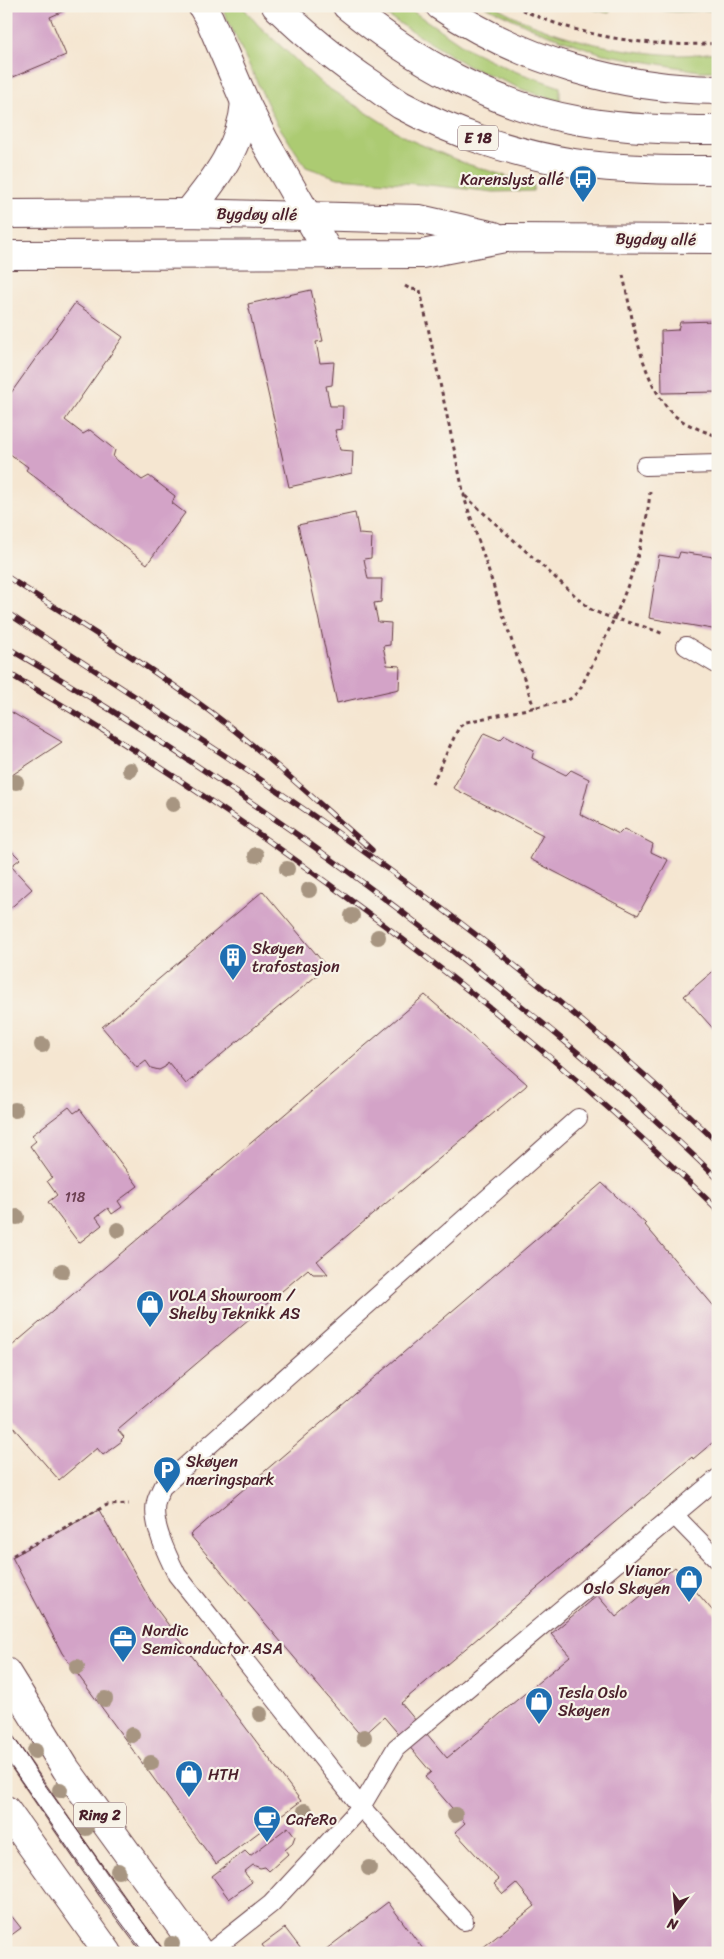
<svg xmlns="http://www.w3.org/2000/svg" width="724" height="1959" viewBox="0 0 724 1959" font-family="Sriracha,sans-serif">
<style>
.green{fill:#accb72;stroke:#7b754e}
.building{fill:#d3a3c7}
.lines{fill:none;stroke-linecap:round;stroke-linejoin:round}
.lane-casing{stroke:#643d44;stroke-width:20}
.secondary-casing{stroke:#643d44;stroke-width:30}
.primary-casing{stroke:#643d44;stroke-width:30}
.highway-casing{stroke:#643d44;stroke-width:30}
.path{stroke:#643d44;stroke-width:3;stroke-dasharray:4 4;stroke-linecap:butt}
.lane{stroke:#fff;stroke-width:18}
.secondary{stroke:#fff;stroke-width:28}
.primary{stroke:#fff;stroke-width:28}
.highway{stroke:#fff;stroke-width:28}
.tram{stroke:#4a1f2b;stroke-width:1}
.rail-casing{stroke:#4a1f2b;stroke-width:5.5}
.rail{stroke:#f7f3e8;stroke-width:4;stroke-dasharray:11;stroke-linecap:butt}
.tree{fill:#a79581}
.labels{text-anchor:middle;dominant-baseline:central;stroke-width:4.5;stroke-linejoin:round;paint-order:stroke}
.number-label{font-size:14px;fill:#6c4052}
.shield{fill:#f7f3e8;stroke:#7e5f64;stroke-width:1}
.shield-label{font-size:15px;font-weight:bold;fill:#4a1f2b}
.poi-label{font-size:16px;fill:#4a1f2b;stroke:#f7f3e8;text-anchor:start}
.street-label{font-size:16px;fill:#4a1f2b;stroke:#f7f3e8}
</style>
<rect width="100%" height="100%" fill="#f7f3e8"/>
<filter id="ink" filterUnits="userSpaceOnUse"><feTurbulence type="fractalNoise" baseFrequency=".02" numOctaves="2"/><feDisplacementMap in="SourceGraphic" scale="10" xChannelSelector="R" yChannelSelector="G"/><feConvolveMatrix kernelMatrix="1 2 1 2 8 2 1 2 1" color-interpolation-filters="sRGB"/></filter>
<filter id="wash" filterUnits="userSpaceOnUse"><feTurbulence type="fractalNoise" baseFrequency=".0096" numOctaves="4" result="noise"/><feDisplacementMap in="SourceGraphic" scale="20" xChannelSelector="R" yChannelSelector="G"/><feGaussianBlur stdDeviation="1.12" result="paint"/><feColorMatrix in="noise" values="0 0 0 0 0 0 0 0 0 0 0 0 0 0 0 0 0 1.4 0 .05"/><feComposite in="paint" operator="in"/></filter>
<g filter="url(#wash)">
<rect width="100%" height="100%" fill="#f5e6d1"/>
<g class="green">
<path d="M221,6H242L258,25L322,84L408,139L464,163L534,185L533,191L494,192L429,185L338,178L306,167L276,122Z"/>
<path d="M376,6H405L468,49L514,71L560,87V101L524,90L468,66L386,15Z"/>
<path d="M485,6H495C551,38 616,52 679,55C692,55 705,53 718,52V71H699L603,54L541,32Z"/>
<path d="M579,6H612L609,13Z"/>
<path d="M651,6H718V11C695,8 672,17 651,6Z"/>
</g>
<g id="blocks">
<g class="building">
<path d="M6,6H65L66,10L50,17L66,55L6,80Z"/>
<path d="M311,290L323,341L316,342L320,363L334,362L332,385L326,386L330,406H343L342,429L335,430L340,450L353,451L352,473L289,487L248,304Z"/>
<path d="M75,303L123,337L65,420L83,434L90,430L115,450L113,457L142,480L149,476L175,496L172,503L185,513L147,564L26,470L28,467L6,451V400Z"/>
<path d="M716,321L718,328V392L662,393L661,331L678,330L680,322Z"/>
<path d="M355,513L359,534L372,535L371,558L364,559L368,579H382L381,602L374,603L378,622L391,623L390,645L383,646L387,665L400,666L399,689L337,703L298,525Z"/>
<path d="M680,552L714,557L715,564L718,565V630L649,618L659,555L678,558Z"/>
<path d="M6,709L62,742L6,779Z"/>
<path d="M484,733L500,740L505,735L534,750L532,758L566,775L571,770L589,779L580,814L619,834L624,829L653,844L651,852L668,860L638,915L530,859L543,835L453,788Z"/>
<path d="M6,845L20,859L11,866L32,889L6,912Z"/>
<path d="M263,891L327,967L186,1084L168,1062L165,1067L159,1070L151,1068L146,1061L137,1068L102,1027Z"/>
<path d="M718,967V1034L684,996Z"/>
<path d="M425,995L527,1084L526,1086L317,1261L328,1274H313L308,1269L118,1430L124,1437L121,1440L122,1441L103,1455L97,1448L59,1480L6,1419V1351Z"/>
<path d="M69,1107L74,1113L80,1109L138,1186L118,1201L122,1207L112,1214L108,1208L96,1217L102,1225L79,1243L48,1202L57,1195L47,1181L52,1177L30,1146L36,1141L32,1135Z"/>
<path d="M602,1183L646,1224L645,1225L718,1311V1438L693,1459L692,1457L401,1703L447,1758L570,1656L551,1634L597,1595L616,1617L675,1567L718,1617V1953H476L535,1906L516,1883L503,1894L494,1884L499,1880L455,1832L465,1823L425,1777L431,1772L384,1717L362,1737L190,1535Z"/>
<path d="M99,1510L152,1603L301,1801L216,1864L62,1653L12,1557Z"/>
<path d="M288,1827L295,1836L292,1844L285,1850L288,1854L269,1871L265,1867L260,1868L253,1865L244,1872L252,1882L229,1899L212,1876L245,1851L250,1856Z"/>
<path d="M388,1902L426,1953H321L346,1934Z"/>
<path d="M6,1909L21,1928L6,1939Z"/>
<path d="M285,1928L304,1953H268L262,1945Z"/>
</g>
</g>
</g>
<g filter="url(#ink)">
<use href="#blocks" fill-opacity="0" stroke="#643d44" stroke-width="1"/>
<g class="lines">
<g class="lane-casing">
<g id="lane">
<path d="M645,466L718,464"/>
<path d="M686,646L718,665"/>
<path d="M674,1515L718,1560"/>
<path d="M6,1743L107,1890L154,1953"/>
<path d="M464,1921L361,1807L396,1748L718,1478"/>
<path d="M209,1953L271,1904L361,1807L177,1575C168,1557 151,1523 156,1502C157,1497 160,1492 162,1487L578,1118"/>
</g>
</g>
<g class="secondary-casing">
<g id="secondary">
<path d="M6,214L188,213L419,219L494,236"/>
<path d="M6,255L422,254L505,238L718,239"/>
</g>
</g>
<g class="primary-casing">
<g id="primary">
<path d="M6,1672L66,1769L200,1953"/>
<path d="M6,1810L108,1953"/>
</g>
</g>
<g class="highway-casing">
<g id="highway">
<path d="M202,6L209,18L245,102L264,140L330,255"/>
<path d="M276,6C307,36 338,62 373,85C382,92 392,99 401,105C452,133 516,154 574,163C621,170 670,170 718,170"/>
<path d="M347,6C414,61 495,107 581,121C626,129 672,130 718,130"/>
<path d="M440,6C521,61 621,89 718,90"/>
<path d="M188,213C215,180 242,145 245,102"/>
</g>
</g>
<g class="path">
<path d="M515,6C571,36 655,49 718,43"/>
<path d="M623,275C633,320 640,376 670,411C680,423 703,431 717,436"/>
<path d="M405,286L410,289L420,290L465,500L534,708"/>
<path d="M465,496L590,609C613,621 640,623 663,634"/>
<path d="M432,784L459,727L466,722L560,702L570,699L579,691C612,625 643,566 650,492"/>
<path d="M6,1559L107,1505L129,1504"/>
</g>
<use href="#lane" class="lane"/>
<use href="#secondary" class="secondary"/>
<use href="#primary" class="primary"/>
<use href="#highway" class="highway"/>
<g class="tram">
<path d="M6,1725L43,1782L165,1953"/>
<path d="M6,1759L100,1894L144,1953"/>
</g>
<g class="rail-casing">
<g id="rail">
<path d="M6,576C74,620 143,662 208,710C266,753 318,803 372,850"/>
<path d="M6,612C128,693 252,770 370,856C492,943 609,1039 718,1143"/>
<path d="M6,647C160,736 307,837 446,946C540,1019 633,1096 718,1179"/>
<path d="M6,672C95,723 180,779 263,837C424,950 578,1073 718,1210"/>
</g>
</g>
<use href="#rail" class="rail"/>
</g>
<g class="tree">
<circle cx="130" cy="770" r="8"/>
<circle cx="16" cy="782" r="8"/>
<circle cx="173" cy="804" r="8"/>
<circle cx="256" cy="855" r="8"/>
<circle cx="287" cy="869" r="8"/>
<circle cx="309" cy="890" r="8"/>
<circle cx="352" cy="916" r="8"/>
<circle cx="378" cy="937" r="8"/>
<circle cx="42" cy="1045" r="8"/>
<circle cx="15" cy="1110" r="8"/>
<circle cx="17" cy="1217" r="8"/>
<circle cx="118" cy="1230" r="8"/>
<circle cx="62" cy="1271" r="8"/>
<circle cx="77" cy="1667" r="8"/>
<circle cx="105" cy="1699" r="8"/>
<circle cx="260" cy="1714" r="8"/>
<circle cx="132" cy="1735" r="8"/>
<circle cx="364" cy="1737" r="8"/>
<circle cx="35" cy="1751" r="8"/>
<circle cx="151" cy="1763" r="8"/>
<circle cx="60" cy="1790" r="8"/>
<circle cx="305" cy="1811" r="8"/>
<circle cx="455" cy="1815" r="8"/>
<circle cx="86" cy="1828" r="8"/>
<circle cx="369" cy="1868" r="8"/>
<circle cx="118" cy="1871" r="8"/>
<circle cx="172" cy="1944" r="8"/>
</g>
</g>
<defs>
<g id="bus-pin" transform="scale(1.4375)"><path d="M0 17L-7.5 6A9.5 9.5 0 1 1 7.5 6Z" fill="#1f6fb2" stroke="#f7f3e8"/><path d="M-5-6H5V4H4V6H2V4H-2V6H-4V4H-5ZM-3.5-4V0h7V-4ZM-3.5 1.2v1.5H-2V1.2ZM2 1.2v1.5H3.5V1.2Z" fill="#fff"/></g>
<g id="building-pin" transform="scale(1.4375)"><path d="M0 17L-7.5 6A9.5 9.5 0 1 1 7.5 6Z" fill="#1f6fb2" stroke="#f7f3e8"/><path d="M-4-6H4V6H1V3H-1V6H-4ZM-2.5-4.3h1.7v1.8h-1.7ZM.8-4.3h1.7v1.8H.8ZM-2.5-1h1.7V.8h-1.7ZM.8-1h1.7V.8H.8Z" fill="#fff"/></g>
<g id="shop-pin" transform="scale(1.4375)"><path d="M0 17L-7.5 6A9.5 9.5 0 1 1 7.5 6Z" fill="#1f6fb2" stroke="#f7f3e8"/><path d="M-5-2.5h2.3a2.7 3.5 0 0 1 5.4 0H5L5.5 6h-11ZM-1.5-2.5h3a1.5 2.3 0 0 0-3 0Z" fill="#fff"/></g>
<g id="parking-pin" transform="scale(1.4375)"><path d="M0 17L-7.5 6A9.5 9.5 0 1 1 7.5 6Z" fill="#1f6fb2" stroke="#f7f3e8"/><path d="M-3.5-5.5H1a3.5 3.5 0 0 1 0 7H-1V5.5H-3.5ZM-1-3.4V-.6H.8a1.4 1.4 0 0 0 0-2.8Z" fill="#fff"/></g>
<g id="office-pin" transform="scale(1.4375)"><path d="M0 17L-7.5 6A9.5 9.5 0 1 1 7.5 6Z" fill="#1f6fb2" stroke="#f7f3e8"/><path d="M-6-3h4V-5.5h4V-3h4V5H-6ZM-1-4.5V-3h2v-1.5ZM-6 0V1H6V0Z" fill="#fff"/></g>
<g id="cafe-pin" transform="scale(1.4375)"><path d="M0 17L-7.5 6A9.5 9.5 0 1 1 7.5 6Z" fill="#1f6fb2" stroke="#f7f3e8"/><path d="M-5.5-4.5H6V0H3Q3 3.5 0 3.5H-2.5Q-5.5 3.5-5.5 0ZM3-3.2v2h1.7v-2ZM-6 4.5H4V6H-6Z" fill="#fff"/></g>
</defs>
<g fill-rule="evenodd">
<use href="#bus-pin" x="583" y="179"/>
<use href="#building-pin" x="233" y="957"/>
<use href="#shop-pin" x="150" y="1304"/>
<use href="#parking-pin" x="167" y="1470"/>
<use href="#shop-pin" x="689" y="1579"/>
<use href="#office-pin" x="123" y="1639"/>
<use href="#shop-pin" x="539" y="1701"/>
<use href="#shop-pin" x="189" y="1774"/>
<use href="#cafe-pin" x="267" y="1819"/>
</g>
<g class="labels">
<g class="number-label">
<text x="75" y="1197">118</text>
</g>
<g class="shield">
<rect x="458" y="125.5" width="40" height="25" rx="4"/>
<rect x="74" y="1802.5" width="52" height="25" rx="4"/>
</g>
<g class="shield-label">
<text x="478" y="138">E 18</text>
<text x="100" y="1815">Ring 2</text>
</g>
<g class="poi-label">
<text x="564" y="179" text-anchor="end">Karenslyst allé</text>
<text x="252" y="948">Skøyen<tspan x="252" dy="18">trafostasjon</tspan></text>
<text x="169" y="1295">VOLA Showroom /<tspan x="169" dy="18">Shelby Teknikk AS</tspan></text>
<text x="186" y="1461">Skøyen<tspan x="186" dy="18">næringspark</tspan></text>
<text x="670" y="1570" text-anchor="end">Vianor<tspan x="670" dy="18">Oslo Skøyen</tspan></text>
<text x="142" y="1630">Nordic<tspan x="142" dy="18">Semiconductor ASA</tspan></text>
<text x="558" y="1692">Tesla Oslo<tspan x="558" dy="18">Skøyen</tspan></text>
<text x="208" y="1774">HTH</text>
<text x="286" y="1819">CafeRo</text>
</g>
<g class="street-label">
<text transform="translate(257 214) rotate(1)">Bygdøy allé</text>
<text transform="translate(656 239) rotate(1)">Bygdøy allé</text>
</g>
</g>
<rect width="724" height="1959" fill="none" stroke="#f7f3e8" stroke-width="25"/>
<g transform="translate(676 1912) rotate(196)" stroke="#f7f3e8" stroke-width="4" paint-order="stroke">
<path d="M0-4L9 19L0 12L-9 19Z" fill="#4a1f2b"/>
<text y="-8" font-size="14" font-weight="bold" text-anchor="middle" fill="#4a1f2b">N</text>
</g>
</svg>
